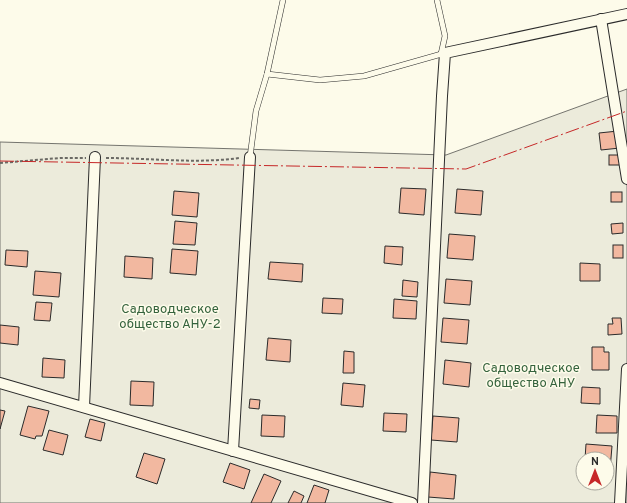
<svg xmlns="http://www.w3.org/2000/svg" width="627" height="503" viewBox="0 0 627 503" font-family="Overpass,sans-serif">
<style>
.green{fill:#ecebdb;stroke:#74746e;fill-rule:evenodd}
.building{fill:#f2b8a0;stroke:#2b2b2b}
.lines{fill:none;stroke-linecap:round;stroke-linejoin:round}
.lane-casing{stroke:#2b2b2b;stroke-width:6}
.street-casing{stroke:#2b2b2b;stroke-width:12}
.path{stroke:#6a6964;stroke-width:2;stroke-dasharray:3 2;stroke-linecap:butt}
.lane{stroke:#fdfbea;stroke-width:5}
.street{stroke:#fdfbea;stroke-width:10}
.power{stroke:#c62828;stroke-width:1;stroke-dasharray:14 3 2 3;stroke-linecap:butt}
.labels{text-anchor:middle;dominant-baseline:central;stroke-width:3;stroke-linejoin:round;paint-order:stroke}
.park-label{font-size:13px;fill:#34623c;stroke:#fdfbea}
</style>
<rect width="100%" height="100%" fill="#fdfbea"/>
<path class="green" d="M627,89V503H0V142L446,155ZM583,459H607V483H583Z"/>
<g class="building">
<path d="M618,131L620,148L601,150L599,133Z"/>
<rect x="609" y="155" width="12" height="10"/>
<path d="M401,188L426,189L424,215L399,213Z"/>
<path d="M457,189L483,191L481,215L455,213Z"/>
<path d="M174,191L199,193L197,217L172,215Z"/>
<rect x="611" y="192" width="11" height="10"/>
<path d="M175,221L197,223L195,245L173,244Z"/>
<path d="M623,223V233L612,234L611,224Z"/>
<path d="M449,234L475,236L473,260L447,258Z"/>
<rect x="613" y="245" width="10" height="13"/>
<path d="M385,246L403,247L402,265L384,263Z"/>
<path d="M172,249L198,251L196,275L170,273Z"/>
<path d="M6,250L28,251L27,267L5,265Z"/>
<path d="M125,256L153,258L152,279L124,277Z"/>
<path d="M270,262L303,264L302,282L268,279Z"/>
<path d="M580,263L600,264V281H580Z"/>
<path d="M35,271L61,273L59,297L33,295Z"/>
<path d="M446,279L472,281L470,305L444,303Z"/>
<path d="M403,280L418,282L417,297L402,296Z"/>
<path d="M323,298L343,299L342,314L322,313Z"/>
<path d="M394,299L417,301L416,319L393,318Z"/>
<path d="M36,302L52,303L50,321L34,320Z"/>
<path d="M443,318L469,320L467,344L441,342Z"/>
<path d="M612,318H621L622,334L608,335V324H613Z"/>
<path d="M0,325L19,327L18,345L0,343Z"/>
<path d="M268,338L291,340L290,362L266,360Z"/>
<path d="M592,347H604V352H609V370H592Z"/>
<path d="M344,351L354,352V373H343Z"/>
<path d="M43,358L65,360L64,378L42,377Z"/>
<path d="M445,360L471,363L469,387L443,384Z"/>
<path d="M131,381L154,382L153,406L130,405Z"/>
<path d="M343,383L365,385L363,407L341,405Z"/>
<path d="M582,387L600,388V404L581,403Z"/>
<path d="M250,399L260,400L259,409L249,408Z"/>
<path d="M28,406L49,411L42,436H36L35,439L20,435Z"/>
<path d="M0,410L5,411L0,429Z"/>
<path d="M384,413L407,414L406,432L383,431Z"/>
<path d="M262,415L285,416L284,437L261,436Z"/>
<path d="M597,415L617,416V433H596Z"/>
<path d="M433,416L459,418L457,442L431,440Z"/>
<path d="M90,419L105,423L101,441L85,437Z"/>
<path d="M49,430L68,435L63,455L43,450Z"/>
<path d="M586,444L612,446L610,470H607V459H585Z"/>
<path d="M144,453L165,459L157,484L136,477Z"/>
<path d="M230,463L250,470L244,489L223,482Z"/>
<path d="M430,472L456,475L454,499L428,497Z"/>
<path d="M264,474L281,481L271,503H251Z"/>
<path d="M314,485L329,490L325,503H307Z"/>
<path d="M294,491L304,496L301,503H288Z"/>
</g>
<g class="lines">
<g class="lane-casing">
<g id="lane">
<path d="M437,0L445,36L441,54"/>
<path d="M267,74L320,80L364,76L445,53"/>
<path d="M250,157L256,111L267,74L283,0"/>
</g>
</g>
<g class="street-casing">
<g id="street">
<path d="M601,19L627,179"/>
<path d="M0,383L412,503"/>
<path d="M84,407L95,157"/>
<path d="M233,451L250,157"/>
<path d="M423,503L442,96L445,53L627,14"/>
<path d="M620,503L627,369"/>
</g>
</g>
<g class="path">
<path d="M106,158C150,158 195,164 239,158"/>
<path d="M0,163L60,158H86"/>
</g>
<use href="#lane" class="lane"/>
<use href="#street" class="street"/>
<path class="power" d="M0,161L466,169L627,111"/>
</g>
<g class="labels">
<g class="park-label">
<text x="170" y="310">Садоводческое<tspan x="170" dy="15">общество АНУ-2</tspan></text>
<text x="531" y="369">Садоводческое<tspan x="531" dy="15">общество АНУ</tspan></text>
</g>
</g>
<g transform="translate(595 471)"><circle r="19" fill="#fdfbea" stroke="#a9a89e"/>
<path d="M0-3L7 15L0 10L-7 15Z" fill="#c62828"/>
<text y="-6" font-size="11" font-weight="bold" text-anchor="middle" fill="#2b2b2b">N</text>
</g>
</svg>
